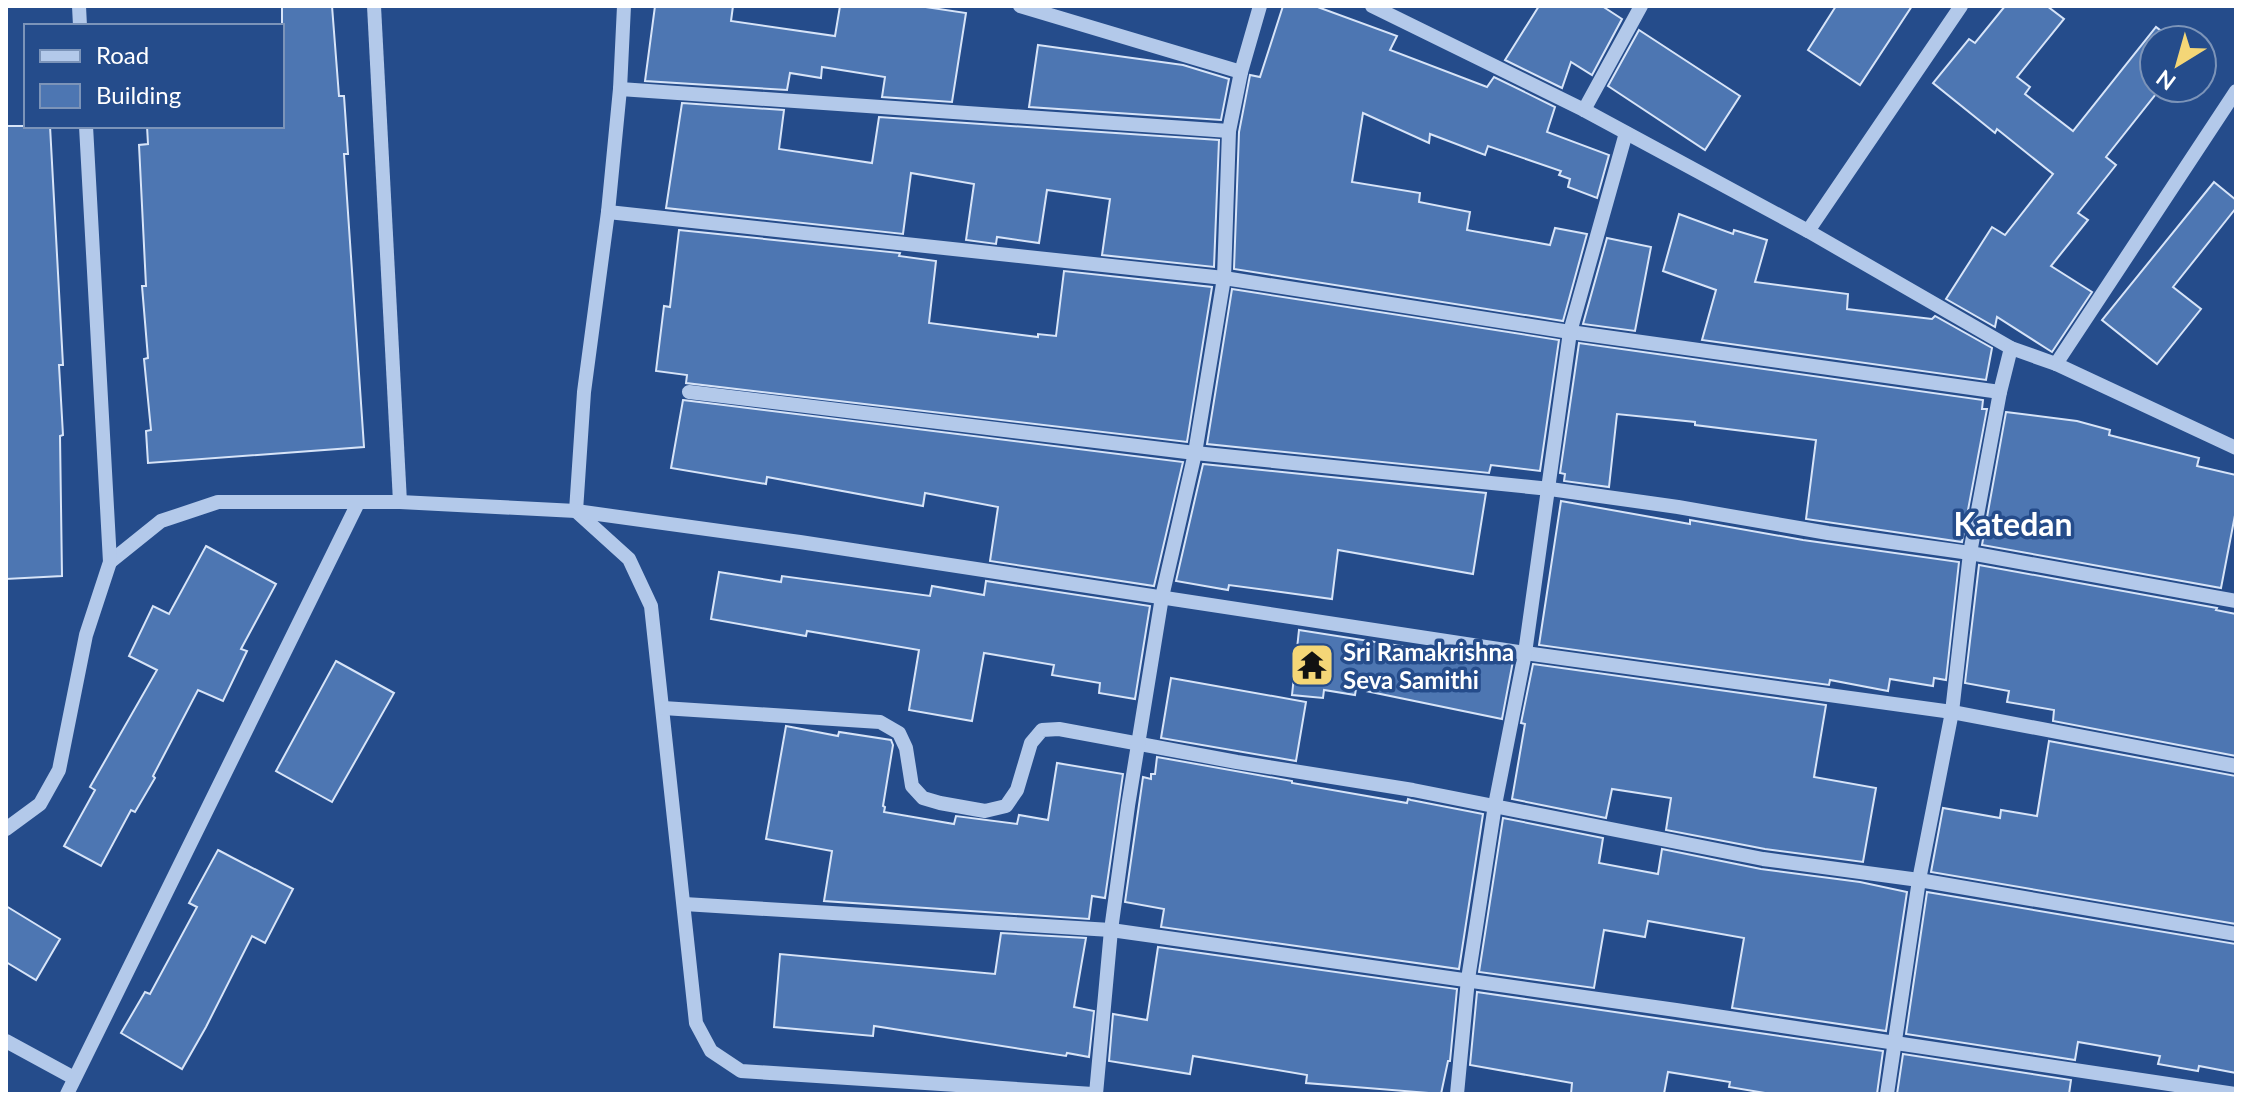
<svg xmlns="http://www.w3.org/2000/svg" width="2242" height="1100" viewBox="0 0 2242 1100" font-family="Lato,sans-serif">
<style>
.building{fill:#4d76b2;stroke:#d7e4f8;stroke-width:2}
.lines{fill:none;stroke-linecap:round;stroke-linejoin:round}
.minor{stroke:#b3c9ea;stroke-width:14}
.labels{text-anchor:middle;dominant-baseline:central;stroke-width:7;stroke-linejoin:round;paint-order:stroke}
.poi-label{font-size:24px;font-weight:bold;fill:#fff;stroke:#254c8b;text-anchor:start}
.district-label{font-size:32px;font-weight:bold;fill:#fff;stroke:#254c8b}
</style>
<rect width="100%" height="100%" fill="#254c8b"/>
<g class="building">
<path d="M282,6H332L339,96H344L348,154H344L364,447L148,463L146,431L151,430L144,359L148,358L142,286H146L139,145L148,144L147,126H282Z"/>
<path d="M655,6H733L731,21L835,36L840,6H919L966,13L952,102L882,97L885,77L822,67L821,78L790,73L787,90L645,81Z"/>
<path d="M1283,6H1315L1397,36L1390,50L1487,87L1494,77L1555,107L1547,132L1609,155L1597,198L1568,187L1570,179L1559,175L1561,171L1488,146L1485,155L1430,134L1429,143L1363,113L1352,182L1420,193L1419,202L1470,212L1467,230L1550,245L1555,228L1587,234L1563,321L1234,269L1239,132L1250,75L1260,77Z"/>
<path d="M1539,6H1602L1622,19L1592,75L1571,62L1562,88L1505,60Z"/>
<path d="M1836,6H1912L1860,85L1808,50Z"/>
<path d="M2005,6H2047L2064,19L2017,77L2030,87L2025,94L2073,131L2156,27L2173,40H2154V88H2164L2160,89L2106,157L2116,165L2078,213L2088,220L2051,266L2092,292L2052,352L1997,317L1995,327L1946,299L1992,227L2005,235L2053,174L1997,129L1995,133L1933,83L1969,39L1975,43Z"/>
<path d="M1639,30L1740,96L1705,150L1608,86Z"/>
<path d="M1038,45L1183,65L1229,79L1221,120L1029,107Z"/>
<path d="M682,103L784,110L779,149L872,163L879,117L1219,140L1214,267L1102,255L1110,199L1047,190L1039,243L997,237L996,244L966,240L974,184L911,173L903,234L666,208Z"/>
<path d="M6,126H50L63,365H59L63,435L60,436L62,576L6,579Z"/>
<path d="M2214,182L2236,200V208L2173,287L2201,309L2157,364L2102,320Z"/>
<path d="M1679,214L1733,234L1734,230L1767,240L1755,282L1848,294L1847,309L1932,319L1935,316L1992,348L1986,380L1702,340L1716,290L1663,271Z"/>
<path d="M679,230L900,253L899,256L936,261L929,323L1038,337V334L1056,336L1064,271L1212,287L1187,442L686,383L687,375L656,371L664,306L670,307Z"/>
<path d="M1607,238L1651,247L1635,331L1583,324Z"/>
<path d="M1232,289L1559,340L1540,471L1491,465L1489,473L1207,444Z"/>
<path d="M1579,343L1983,400L1982,409H1987L1962,542L1806,519L1816,440L1695,425V422L1617,414L1609,487L1564,481L1565,474L1560,473Z"/>
<path d="M683,400L1183,462L1154,586L990,561L998,507L925,493L923,506L767,477L766,484L671,468Z"/>
<path d="M2006,412L2077,421L2110,430L2109,435L2199,458L2197,466L2236,475V510L2221,588L1982,545Z"/>
<path d="M1203,464L1486,493L1473,574L1338,550L1332,599L1229,585L1228,590L1176,581Z"/>
<path d="M1561,501L1690,524V520L1803,540L1959,562L1946,680L1934,678L1933,686L1890,679L1888,691L1830,680L1829,685L1539,645Z"/>
<path d="M206,546L276,584L241,649L247,651L223,701L198,690L153,776L155,778L135,812L131,810L101,866L64,846L95,790L90,787L157,670L129,656L153,606L169,614Z"/>
<path d="M1979,565L2217,608L2216,610L2236,614V756L2053,721L2054,710L2007,702L2009,691L1965,683Z"/>
<path d="M719,572L781,582L782,576L930,596L932,586L984,595L986,581L1150,606L1135,699L1099,693L1100,683L1052,675L1054,665L984,653L972,721L909,710L919,650L807,631L806,636L711,619Z"/>
<path d="M1299,630L1464,656L1465,654L1513,661L1502,719L1356,689L1355,695L1324,690L1323,698L1292,695Z"/>
<path d="M336,661L394,693L332,802L276,771Z"/>
<path d="M1533,664L1826,705L1814,777L1876,788L1863,862L1765,849L1666,830L1671,798L1612,789L1606,818L1512,799L1525,724L1521,723Z"/>
<path d="M1171,678L1306,702L1296,761L1161,738Z"/>
<path d="M786,726L838,736L839,732L891,740L893,745L883,806L885,807L884,812L954,824L956,816L1017,824L1019,815L1048,820L1057,763L1123,774L1105,898L1092,896L1089,919L824,901L832,851L766,839Z"/>
<path d="M2049,741L2236,776V924L1931,872L1943,808L2000,818L2001,810L2037,816Z"/>
<path d="M1157,757L1292,781V783L1407,803L1408,799L1411,800L1483,814L1459,969L1161,927L1164,909L1125,902L1143,777L1151,779V774H1155Z"/>
<path d="M1503,818L1603,838L1599,863L1658,874L1662,849L1761,869L1860,882L1907,892L1886,1031L1732,1008L1744,938L1648,921L1645,937L1604,930L1594,988L1479,972Z"/>
<path d="M218,850L293,889L265,943L252,936L206,1027L182,1069L121,1033L145,992L150,994L197,907L189,903Z"/>
<path d="M1927,892L2236,944V1073L2199,1066L2198,1071L2158,1064L2160,1056L2078,1042L2075,1060L1906,1034Z"/>
<path d="M6,906L60,939L36,980L6,962Z"/>
<path d="M1001,933L1086,938L1074,1007L1094,1011L1089,1057L1067,1053L1066,1056L874,1026L873,1036L774,1027L780,954L995,974Z"/>
<path d="M1158,947L1457,989L1450,1061H1448L1441,1094L1306,1083L1307,1075L1193,1056L1190,1074L1109,1061L1113,1014L1147,1020Z"/>
<path d="M1477,992L1883,1051L1877,1094H1771L1729,1087L1730,1082L1668,1072L1664,1094H1571L1572,1083L1470,1065Z"/>
<path d="M1903,1054L2071,1080L2069,1094H1897Z"/>
</g>
<g class="lines">
<g class="minor">
<path d="M79,6L80,26"/>
<path d="M374,6L400,502"/>
<path d="M624,6L620,89L608,212L584,392L576,511L629,559L651,606L696,1023L711,1051L741,1071L1093,1094"/>
<path d="M1020,6L1241,72"/>
<path d="M1372,6L1584,110L1808,231L2011,348L2056,364L2236,448"/>
<path d="M620,89L1229,131"/>
<path d="M1584,110L1641,6"/>
<path d="M608,212L1224,278L1570,332L2000,392"/>
<path d="M1808,231L1961,6"/>
<path d="M2056,364L2236,91"/>
<path d="M689,392L1195,453L1550,489L1678,507L1828,533L1970,553L2236,601"/>
<path d="M110,562L161,521L218,502H400L576,511L800,542L1525,653L1952,712L2236,766"/>
<path d="M663,708L880,722L899,733L906,748L912,786L923,798L940,803L985,811L1006,806L1017,790L1031,743L1042,730L1059,729L1237,762L1413,790L1763,859L1919,880L2236,934"/>
<path d="M6,829L40,804L59,770L86,635L110,562L86,126"/>
<path d="M684,904L1111,930L1676,1010L2235,1094"/>
<path d="M6,1041L74,1078"/>
<path d="M67,1094L358,503"/>
<path d="M1096,1094L1111,930L1128,806L1162,597L1195,453L1224,278L1229,131L1241,72L1260,6"/>
<path d="M1457,1094L1468,979L1495,805L1525,653L1570,332L1626,133"/>
<path d="M1887,1094L1919,880L1952,712L1970,553L2000,392L2011,348"/>
</g>
</g>
<defs>
<g id="temple-square" transform="scale(2.3)"><rect x="-9" y="-9" width="18" height="18" rx="4" fill="#f4d677" stroke="#254c8b"/><path d="M0-6L5-2H3V0L6.5 2.5H4V6H1.5V3h-3V6H-4V2.5H-6.5L-3 0V-2H-5Z" fill="#111"/></g>
</defs>
<g fill-rule="evenodd">
<use href="#temple-square" x="1312" y="665"/>
</g>
<g class="labels">
<g class="poi-label">
<text x="1343" y="651">Sri Ramakrishna<tspan x="1343" dy="28">Seva Samithi</tspan></text>
</g>
<g class="district-label">
<text x="2013" y="523">Katedan</text>
</g>
</g>
<rect width="2242" height="1100" fill="none" stroke="#ffffff" stroke-width="16"/>
<rect x="24" y="24" width="260" height="104" fill="#254c8b" stroke="#7c94b9" stroke-width="2"/>
<rect x="40" y="50" width="40" height="12" fill="#b3c9ea" stroke="#7c94b9" stroke-width="2"/>
<text x="96" y="64" font-size="24" fill="#ffffff">Road</text>
<rect x="40" y="84" width="40" height="24" fill="#4d76b2" stroke="#7c94b9" stroke-width="2"/>
<text x="96" y="104" font-size="24" fill="#ffffff">Building</text>
<g transform="translate(2178 64) rotate(217)"><circle r="38" fill="#254c8b" stroke="#7c94b9" stroke-width="2"/>
<path d="M0-6L14 30L0 20L-14 30Z" fill="#f4d677"/>
<text y="-12" font-size="22" font-weight="bold" text-anchor="middle" fill="#ffffff">N</text>
</g>
</svg>
